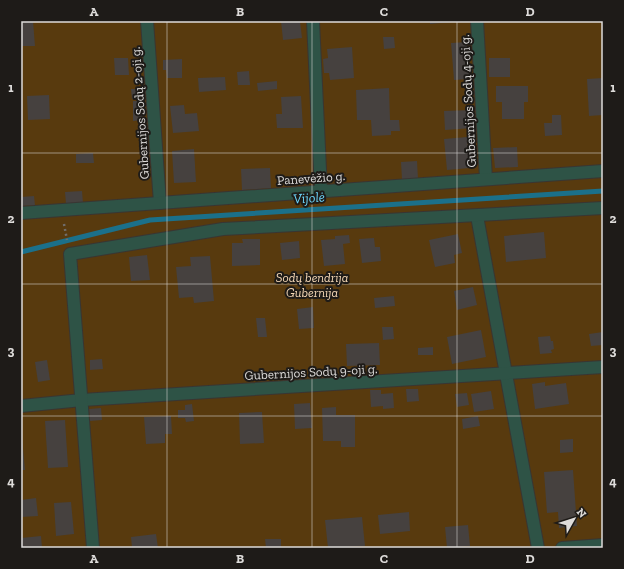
<svg xmlns="http://www.w3.org/2000/svg" width="624" height="569" viewBox="0 0 624 569" font-family="'Zilla Slab',serif">
<style>
.green{fill:#583a0e}
.lines{fill:none;stroke-linecap:round;stroke-linejoin:round}
.stream{stroke:#1b708a;stroke-width:5}
.building{fill:#46413f}
.street-casing{stroke:#393633;stroke-width:14}
.path{stroke:#716e6c;stroke-width:2.5;stroke-dasharray:2 3;stroke-linecap:butt}
.street{stroke:#2e5346;stroke-width:12}
.grid{fill:none;stroke:#dedcda;stroke-width:1;stroke-opacity:0.55}
.labels{text-anchor:middle;dominant-baseline:central;stroke-width:4;stroke-linejoin:round;paint-order:stroke}
.street-label{font-size:13px;fill:#dedcda;stroke:#1e1b18}
.park-label{font-size:13px;font-style:italic;fill:#f4d7b5;stroke:#1e1b18}
.water-label{font-size:14px;font-style:italic;fill:#6ed7fd;stroke:#1e1b18}
.neatline{fill:none;stroke:#dedcda;stroke-width:1.5}
.grid-label{font-size:13px;text-anchor:middle;font-weight:bold;fill:#dedcda}
</style>
<rect width="100%" height="100%" fill="#1e1b18"/>
<rect class="green" x="21" y="21" width="582" height="527"/>
<g class="lines">
<path class="stream" d="M21,252L150,220L603,191"/>
</g>
<g class="building">
<path d="M21,21H33L35,46H21Z"/>
<path d="M281,21H300L302,38L283,40Z"/>
<path d="M430,21H452V22L430,24Z"/>
<path d="M383,37H394L395,48L384,49Z"/>
<path d="M467,42L470,79L454,80L451,43Z"/>
<path d="M352,47L354,78L330,80L329,73H324L323,59L328,58L327,49Z"/>
<path d="M114,58H128L129,75H115Z"/>
<rect x="489" y="58" width="21" height="19"/>
<path d="M182,59V78H167L166,70H163V60Z"/>
<path d="M249,71L250,85H238L237,72Z"/>
<path d="M225,77L226,90L199,92L198,78Z"/>
<path d="M603,78V115L589,116L587,79Z"/>
<path d="M277,81V89L258,91L257,83Z"/>
<path d="M496,86H528V102H524V119H502V102H496Z"/>
<path d="M389,88L390,120H399L400,131H391V135L372,136L371,120H357L356,90Z"/>
<path d="M131,89H142L143,98L132,99Z"/>
<path d="M49,95L50,119L28,120L27,96Z"/>
<path d="M301,96L303,128H277L276,114H282L281,97Z"/>
<path d="M133,101H142L143,120L133,121Z"/>
<path d="M184,105L185,114L197,113L199,131L173,133L170,106Z"/>
<path d="M472,110L473,128L445,130L444,111Z"/>
<path d="M552,115H561L562,135L545,136L544,123H552Z"/>
<path d="M467,137L470,168L447,170L444,139Z"/>
<path d="M517,147L518,167L495,168L493,148Z"/>
<path d="M194,149L196,182L174,183L172,151Z"/>
<path d="M93,153L94,163H76V154Z"/>
<path d="M417,161L418,179L402,180L401,162Z"/>
<path d="M270,168L271,188L242,190L241,169Z"/>
<path d="M82,191L83,203L66,204L65,192Z"/>
<path d="M34,196L35,205L21,206V197Z"/>
<path d="M544,232L546,258L506,262L504,236Z"/>
<path d="M458,234L462,253L454,255L455,263L435,267L429,240Z"/>
<path d="M349,235L350,243L343,244L345,264L324,266L321,240L335,239V236Z"/>
<path d="M374,238L375,247H380L381,261L362,263L359,239Z"/>
<path d="M242,239H260V265L232,266V243H243Z"/>
<path d="M299,241L300,258L282,260L280,243Z"/>
<path d="M147,255L150,280L131,281L129,257Z"/>
<path d="M210,256L214,301L194,303L193,297L179,298L176,267L191,266L190,257Z"/>
<path d="M473,287L477,305L457,310L454,291Z"/>
<path d="M394,296L395,306L375,308L374,298Z"/>
<path d="M313,307L314,328L299,329L297,309Z"/>
<path d="M256,318H265L267,337H258Z"/>
<path d="M382,327H393L394,339L383,340Z"/>
<path d="M481,330L486,357L452,364L447,337Z"/>
<path d="M603,332V345L591,346L589,334Z"/>
<path d="M550,336L551,341H553L554,349L551,350L552,353L540,354L538,337Z"/>
<path d="M379,343L380,365L347,366L346,344Z"/>
<path d="M433,347V355H418V348Z"/>
<path d="M102,359L103,369L90,370V360Z"/>
<path d="M47,360L50,380L38,382L35,362Z"/>
<path d="M545,382V386L566,383L569,404L535,409L532,384Z"/>
<path d="M406,389H418L419,401L407,402Z"/>
<path d="M370,390H381V394L393,393L394,408L383,409V406L371,407Z"/>
<path d="M491,391L494,409L474,412L471,394Z"/>
<path d="M467,393L469,405L457,407L455,394Z"/>
<path d="M310,403L312,428L295,429L294,404Z"/>
<path d="M192,404L194,421L186,422L185,418H178V410H185V405Z"/>
<path d="M336,407V415H355V447H341V441H323L322,408Z"/>
<path d="M101,408L102,420L90,421L89,409Z"/>
<path d="M262,412L264,443L240,444L239,413Z"/>
<path d="M171,416L172,434H165V443L146,444L144,417Z"/>
<path d="M478,416L480,426L463,429L462,419Z"/>
<path d="M65,420L68,467L48,468L45,421Z"/>
<path d="M21,438H22L25,470H21Z"/>
<path d="M573,439V452L560,453V440Z"/>
<path d="M573,470L577,526L559,528L558,512L547,513L544,472Z"/>
<path d="M36,498L38,516L21,517V500Z"/>
<path d="M71,502L74,534L56,536L54,503Z"/>
<path d="M409,512L410,531L380,534L378,515Z"/>
<path d="M362,517L365,546L328,548L325,520Z"/>
<path d="M468,525L470,546L447,548L445,527Z"/>
<path d="M156,534L158,548H132L131,537Z"/>
<path d="M41,536L42,548H21V538Z"/>
<path d="M265,539H281V548H266Z"/>
</g>
<g class="lines">
<g class="street-casing">
<g id="street">
<path d="M147,21L160,203"/>
<path d="M313,21L321,191"/>
<path d="M477,21L486,179"/>
<path d="M21,213L603,171"/>
<path d="M477,216L538,548"/>
<path d="M21,406L82,400L603,367"/>
<path d="M93,548L70,254L223,229L603,208"/>
<path d="M562,548L603,545"/>
</g>
</g>
<path class="path" d="M64,224L67,240"/>
<use href="#street" class="street"/>
</g>
<path class="grid" d="M167,21V548M312,21V548M457,21V548M21,153H603M21,284H603M21,416H603"/>
<g class="labels">
<g class="street-label">
<text transform="translate(468 101) rotate(-93)">Gubernijos Sodų 4-oji g.</text>
<text transform="translate(140 113) rotate(-94)">Gubernijos Sodų 2-oji g.</text>
<text transform="translate(311 178) rotate(-4)">Panevėžio g.</text>
<text transform="translate(311 372) rotate(-3)">Gubernijos Sodų 9-oji g.</text>
</g>
<g class="park-label">
<text x="312" y="277">Sodų bendrija<tspan x="312" dy="15">Gubernija</tspan></text>
</g>
<g class="water-label">
<text transform="translate(309 198) rotate(-4)">Vijolė</text>
</g>
</g>
<rect width="624" height="569" fill="none" stroke="#1e1b18" stroke-width="44"/>
<g transform="translate(574 519) rotate(51)" stroke="#1e1b18" stroke-width="3" paint-order="stroke">
<path d="M0-3L7 15L0 10L-7 15Z" fill="#dedcda"/>
<text y="-6" font-size="11" font-weight="bold" text-anchor="middle" fill="#dedcda">N</text>
</g>
<rect x="22" y="22" width="580" height="525" class="neatline"/>
<g class="grid-label">
<text x="94" y="16">A</text>
<text x="240" y="16">B</text>
<text x="384" y="16">C</text>
<text x="530" y="16">D</text>
<text x="11" y="92">1</text>
<text x="613" y="92">1</text>
<text x="11" y="223">2</text>
<text x="613" y="223">2</text>
<text x="11" y="355">3</text>
<text x="613" y="355">3</text>
<text x="11" y="486">4</text>
<text x="613" y="486">4</text>
<text x="94" y="563">A</text>
<text x="240" y="563">B</text>
<text x="384" y="563">C</text>
<text x="530" y="563">D</text>
</g>
</svg>
